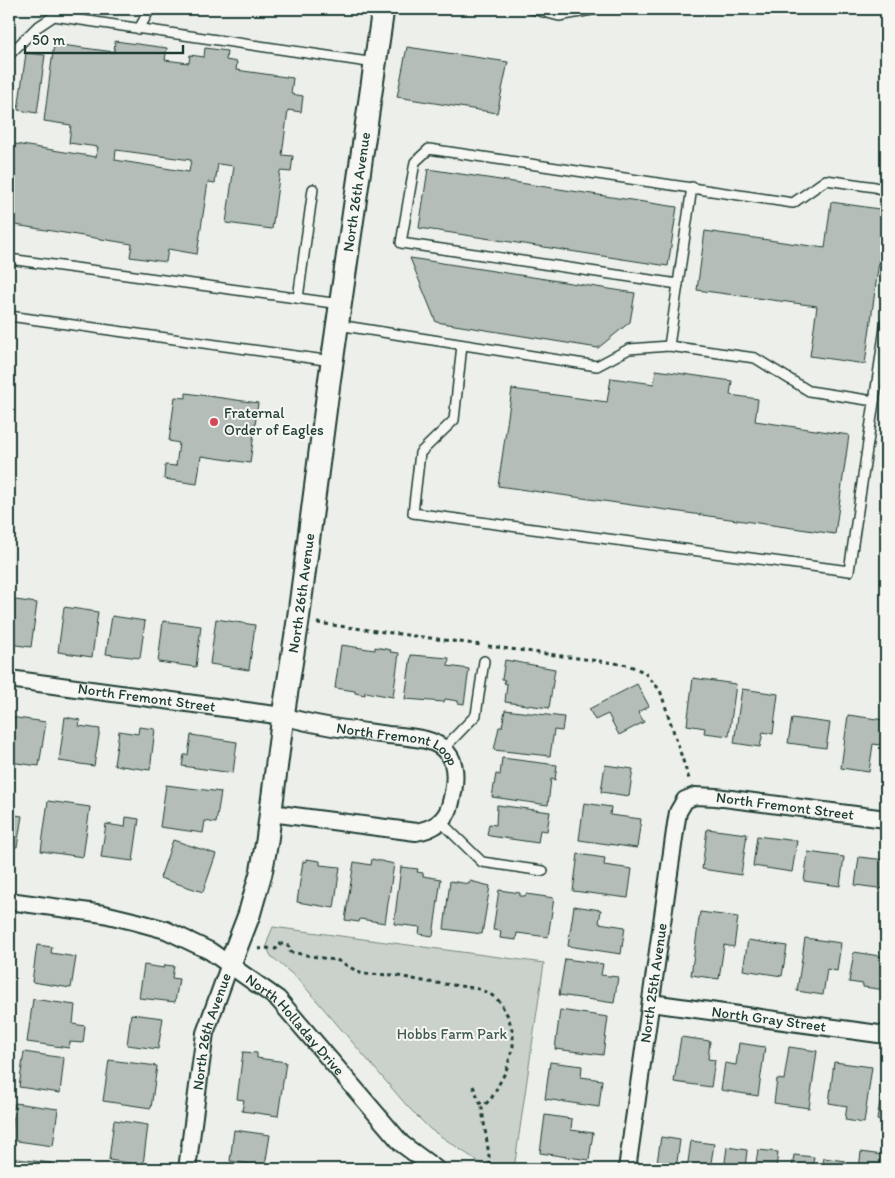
<svg xmlns="http://www.w3.org/2000/svg" width="895" height="1178" viewBox="0 0 895 1178" font-family="Itim,sans-serif">
<style>
.green{fill:#cbd2cc;stroke:#758880}
.building{fill:#b4bdb8;stroke:#1f3d34;fill-rule:evenodd}
.lines{fill:none;stroke-linecap:round;stroke-linejoin:round}
.service-casing{stroke:#1f3d34;stroke-width:12}
.minor-casing{stroke:#1f3d34;stroke-width:20}
.tertiary-casing{stroke:#1f3d34;stroke-width:25}
.path{stroke:#1f3d34;stroke-width:3;stroke-dasharray:4 4;stroke-linecap:butt}
.service{stroke:#f6f6f2;stroke-width:9}
.minor{stroke:#f6f6f2;stroke-width:16}
.tertiary{stroke:#f6f6f2;stroke-width:21}
.poi-dot{fill:#d1495b;stroke:#f6f6f2;stroke-width:2}
.labels{text-anchor:middle;dominant-baseline:central;stroke-width:4;stroke-linejoin:round;paint-order:stroke}
.street-label{font-size:15px;fill:#1f3d34;stroke:#f6f6f2}
.poi-label{font-size:15px;fill:#1f3d34;stroke:#f6f6f2;text-anchor:start}
.park-label{font-size:15px;fill:#415b52;stroke:#f6f6f2}
</style>
<rect width="100%" height="100%" fill="#edefea"/>
<filter id="ink" filterUnits="userSpaceOnUse"><feTurbulence type="fractalNoise" baseFrequency=".02" numOctaves="2"/><feDisplacementMap in="SourceGraphic" scale="10" xChannelSelector="R" yChannelSelector="G"/><feConvolveMatrix kernelMatrix="1 2 1 2 8 2 1 2 1" color-interpolation-filters="sRGB"/></filter>
<g filter="url(#ink)">
<path class="green" d="M273,927L544,963L514,1169H494L485,1166L430,1129L408,1107L299,980L271,956L267,948L268,939Z"/>
<g class="building">
<path d="M115,41L167,48L165,60L189,63L190,55L204,57L205,48L227,51L226,60L237,62L236,70L293,78L291,94L303,96L301,112L288,110L282,155L293,156L291,172L280,171L272,229L226,223L234,166L218,164L215,183L208,182L197,254L168,249L166,262L130,257L132,244L9,224V143L96,157L98,147L69,143L71,125L44,121L54,44L114,52ZM116,150L191,160L189,172L115,160Z"/>
<path d="M407,47L508,62L497,113L397,97Z"/>
<path d="M26,53L45,55L37,113L18,110Z"/>
<path d="M428,169L677,207L668,266L419,228Z"/>
<path d="M831,202L886,210L865,364L810,356L817,306L697,290L705,231L825,248Z"/>
<path d="M410,258L635,293L630,322L598,348L436,322Z"/>
<path d="M656,370L732,381L730,395L758,399L755,421L849,435L835,534L498,486L512,389L607,402L611,378L654,384Z"/>
<path d="M186,393L258,403L250,463L201,456L197,484L164,479L165,465L176,466L179,443L169,441L175,397L186,398Z"/>
<path d="M9,599L37,603L31,647L9,644Z"/>
<path d="M64,607L98,612L92,657L58,652Z"/>
<path d="M112,616L145,621L140,658L106,654Z"/>
<path d="M216,619L255,625L249,670L210,664Z"/>
<path d="M163,621L201,626L196,667L158,662Z"/>
<path d="M341,645L375,650V647L391,650L390,652L399,653L393,697L365,692V695L355,693V691L335,688Z"/>
<path d="M411,655L449,658L448,666L469,669L464,704L458,703V701L445,699L444,702L405,699Z"/>
<path d="M505,660L555,669L549,708L505,702L507,684L504,683L505,680L502,679Z"/>
<path d="M693,678L736,684L729,736L704,733L705,728L687,725Z"/>
<path d="M637,684L649,706L638,712L644,722L619,735L608,714L595,720L589,709Z"/>
<path d="M742,689L778,694L773,734L763,732L760,747L734,743Z"/>
<path d="M505,710L564,717L562,731L554,730L550,756L494,750L499,727H502Z"/>
<path d="M848,715L884,720L880,745L873,744L869,772L841,768Z"/>
<path d="M10,717L46,722L39,766L9,762Z"/>
<path d="M65,717L80,720L79,726L100,729L94,766L59,761Z"/>
<path d="M792,718L830,723L826,748L788,743Z"/>
<path d="M139,727L155,729L150,770L114,765L119,731L138,734Z"/>
<path d="M191,735L237,742L233,773L182,766L184,755H188Z"/>
<path d="M502,758L557,765L555,780L551,779L548,805L492,797L496,774L500,775Z"/>
<path d="M605,765L633,769L629,796L601,792Z"/>
<path d="M166,785L221,792L216,823L205,821L203,833L160,827Z"/>
<path d="M48,801L90,807L83,857L41,851Z"/>
<path d="M584,803L611,807L610,815L641,819L637,848L579,840Z"/>
<path d="M497,805L550,812L547,831L540,830L538,843L490,836L487,835L489,824L496,825Z"/>
<path d="M9,814L22,816L17,847L9,846Z"/>
<path d="M126,817L139,819L133,861L101,857L106,824L125,827Z"/>
<path d="M707,829L747,834L741,875L702,869Z"/>
<path d="M757,836L797,841L792,872L753,866Z"/>
<path d="M173,840L216,854L203,892L160,878Z"/>
<path d="M808,852L844,857L840,886L804,881Z"/>
<path d="M578,854L605,858L604,865L632,869L628,898L573,891Z"/>
<path d="M859,857L886,860V889L855,885Z"/>
<path d="M306,859L320,861V865L340,867L334,908L297,902L303,861L306,862Z"/>
<path d="M372,859L394,864L385,923L360,919L359,922L345,920L354,862L371,865Z"/>
<path d="M401,867L418,869L417,872L423,873V876L441,879L433,936L419,934L420,927L394,924Z"/>
<path d="M450,881L469,884L470,881L490,886L482,934L444,929Z"/>
<path d="M499,890L520,893V896H525L526,894L554,898L548,937L517,933L516,940L500,938L501,931L493,930Z"/>
<path d="M574,906L601,910L599,923L625,927L621,954L568,946Z"/>
<path d="M700,912L738,917L734,947L724,945L719,979L691,975Z"/>
<path d="M805,938L841,943L837,971L827,969L823,995L797,991Z"/>
<path d="M748,940L787,946L782,976L743,970Z"/>
<path d="M37,945L52,947L51,953L76,957L71,988L32,982Z"/>
<path d="M854,952L886,957V990L863,987V984L849,982Z"/>
<path d="M565,959L603,964L601,975L618,977L614,1003L559,995Z"/>
<path d="M144,965L164,968L165,965L174,966L172,978L179,979L175,1002L139,998Z"/>
<path d="M33,999L75,1005L73,1024L85,1026L83,1043L70,1042L69,1048L27,1042Z"/>
<path d="M560,1010L608,1017L603,1055L555,1049Z"/>
<path d="M131,1014L163,1018L158,1049L127,1045Z"/>
<path d="M681,1037L710,1041L708,1059L715,1060L711,1087L674,1082Z"/>
<path d="M739,1043L765,1047L758,1096L721,1090L725,1063L736,1065Z"/>
<path d="M789,1047L817,1051L809,1108L774,1103L777,1079L784,1080Z"/>
<path d="M24,1052L64,1058L60,1093L19,1087Z"/>
<path d="M243,1052L257,1053V1058L286,1062L278,1116L242,1111L244,1100L237,1099Z"/>
<path d="M109,1060L157,1066L151,1108L103,1101Z"/>
<path d="M550,1062L582,1066L581,1077L602,1080L599,1107L545,1099Z"/>
<path d="M834,1062L872,1067L864,1123L845,1120L847,1106L829,1103Z"/>
<path d="M881,1095L886,1096V1122L877,1120Z"/>
<path d="M15,1103L58,1109L53,1146L10,1140Z"/>
<path d="M545,1115L572,1119L571,1130L593,1133L589,1160L540,1153Z"/>
<path d="M114,1120L148,1125L143,1165L109,1160Z"/>
<path d="M234,1130L270,1135L265,1166L230,1161Z"/>
<path d="M661,1137L680,1140L676,1169H656Z"/>
<path d="M691,1141L714,1144L710,1169H687Z"/>
<path d="M727,1147L747,1150L745,1169H724Z"/>
<path d="M758,1150L778,1152L776,1169H755Z"/>
<path d="M861,1152L882,1155L880,1169H859Z"/>
<path d="M794,1155L814,1157L812,1169H792Z"/>
<path d="M9,1158L51,1163L50,1169H9Z"/>
<path d="M824,1158L845,1161L844,1169H822Z"/>
</g>
<g class="lines">
<g class="service-casing">
<g id="service">
<path d="M532,9L559,16L597,9"/>
<path d="M139,29L150,9"/>
<path d="M9,55L36,28L54,16L375,63"/>
<path d="M9,259L340,304"/>
<path d="M678,284L401,243L415,162L429,149L793,203L826,180L875,187L886,191"/>
<path d="M298,298L313,189"/>
<path d="M9,316L332,361"/>
<path d="M338,325L597,366L629,349L669,346L755,358L809,391L874,401"/>
<path d="M462,345L454,420L420,453L413,513L849,571L886,321"/>
<path d="M669,346L692,187"/>
<path d="M443,749L476,715L484,661"/>
<path d="M441,822L482,862L543,871"/>
</g>
</g>
<g class="minor-casing">
<g id="minor">
<path id="s1" d="M9,679L283,716C317,726 353,730 388,735C401,736 414,737 426,740C434,742 443,747 448,754C459,767 454,791 450,806C445,822 433,829 416,832L271,813"/>
<path id="s2" d="M9,901L104,914L137,922L166,930L210,951L278,999L402,1144L436,1169"/>
<path id="s3" d="M651,1003L886,1035"/>
<path id="s4" d="M187,1169L205,1033L230,964"/>
<path id="s5" d="M627,1169L676,824L678,812L685,800L695,796L716,797L886,819"/>
</g>
</g>
<g class="tertiary-casing">
<g id="tertiary">
<path id="s6" d="M230,964L249,915L261,873L267,841L283,716L298,621L329,383L383,9"/>
</g>
</g>
<g class="path">
<path d="M317,623L482,645"/>
<path d="M488,646L614,663L628,665L644,672L660,690L689,779"/>
<path d="M258,949L266,948L276,949L279,944H286L290,948V952L339,961L362,974L394,975L428,982L475,988L489,993L499,1001L508,1016L513,1033V1047L506,1071L491,1099L482,1107C484,1128 489,1148 490,1169"/>
<path d="M473,1086L482,1107"/>
</g>
<use href="#service" class="service"/>
<use href="#minor" class="minor"/>
<use href="#tertiary" class="tertiary"/>
</g>
</g>
<circle class="poi-dot" cx="214" cy="422" r="5"/>
<g class="labels">
<g class="street-label">
<text stroke="none"><textPath href="#s6" startOffset="784">North 26th Avenue</textPath></text>
<text stroke="none"><textPath href="#s6" startOffset="379">North 26th Avenue</textPath></text>
<text stroke="none"><textPath href="#s1" startOffset="139">North Fremont Street</textPath></text>
<text stroke="none"><textPath href="#s1" startOffset="396">North Fremont Loop</textPath></text>
<text stroke="none"><textPath href="#s5" startOffset="476">North Fremont Street</textPath></text>
<text stroke="none"><textPath href="#s5" startOffset="188">North 25th Avenue</textPath></text>
<text stroke="none"><textPath href="#s3" startOffset="119">North Gray Street</textPath></text>
<text stroke="none"><textPath href="#s2" startOffset="322">North Holladay Drive</textPath></text>
<text stroke="none"><textPath href="#s4" startOffset="140">North 26th Avenue</textPath></text>
</g>
<g class="poi-label">
<text x="224" y="413">Fraternal<tspan x="224" dy="17">Order of Eagles</tspan></text>
</g>
<g class="park-label">
<text x="452" y="1034">Hobbs Farm Park</text>
</g>
</g>
<rect width="895" height="1178" fill="none" stroke="#f6f6f2" stroke-width="30"/>
<rect x="15" y="15" width="865" height="1148" fill="none" stroke="#1f3d34" stroke-width="2" filter="url(#ink)"/>
<path d="M25 45v8h158v-8" fill="none" stroke="#1f3d34" stroke-width="2.5"/>
<text x="32" y="45" font-size="15" fill="#1f3d34" stroke="#f6f6f2" stroke-width="4" paint-order="stroke">50 m</text>
</svg>
